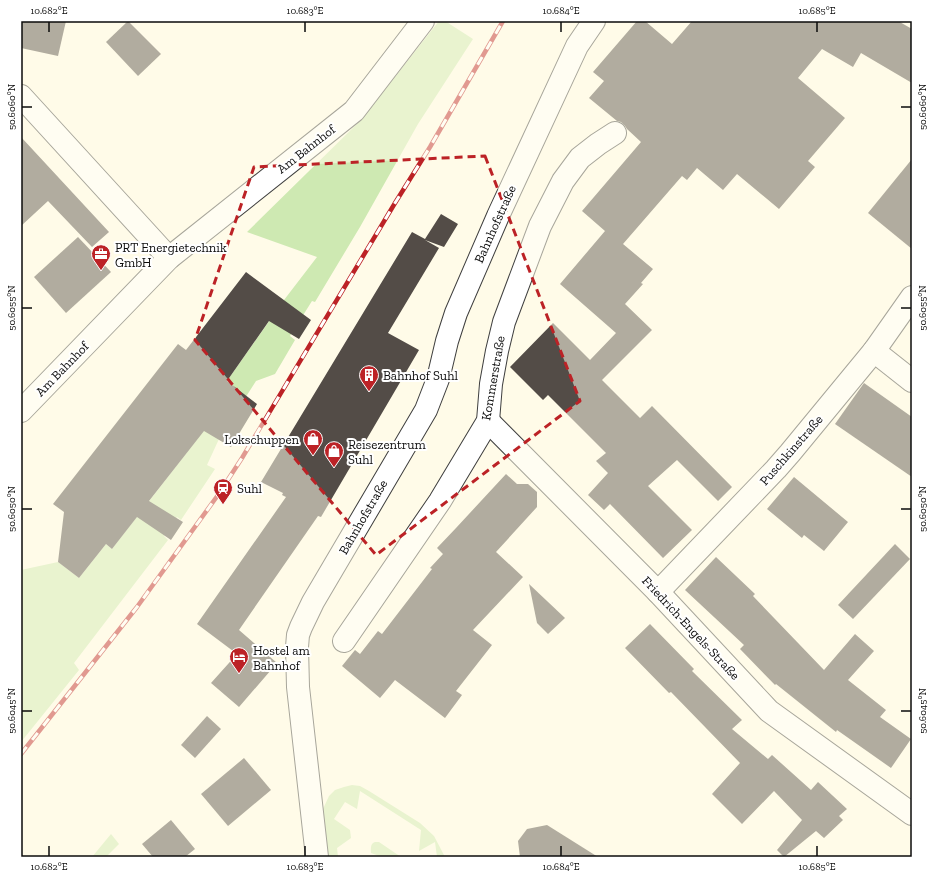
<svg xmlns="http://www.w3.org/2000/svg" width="933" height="878" viewBox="0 0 933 878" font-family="'Zilla Slab',serif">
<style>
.green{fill:#cee9b2}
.building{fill:#534c47}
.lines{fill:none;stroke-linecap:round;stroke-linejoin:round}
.minor-casing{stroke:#3e3e3e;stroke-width:24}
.minor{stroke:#fff;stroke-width:22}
.rail-casing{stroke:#bc2226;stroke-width:4.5}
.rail{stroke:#fff;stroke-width:3;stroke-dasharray:9;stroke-linecap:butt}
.marked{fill:none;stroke:#bc2226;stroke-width:3;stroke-dasharray:8 5;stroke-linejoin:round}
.ticks{fill:none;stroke:#0b0b0b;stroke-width:1.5}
.labels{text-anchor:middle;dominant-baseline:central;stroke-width:4;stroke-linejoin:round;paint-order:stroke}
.street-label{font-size:13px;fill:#0b0b0b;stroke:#fff}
.poi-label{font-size:13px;fill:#0b0b0b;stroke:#fff;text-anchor:start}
.neatline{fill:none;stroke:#0b0b0b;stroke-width:1.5}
.ticks-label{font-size:10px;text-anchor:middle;fill:#0b0b0b}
</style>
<rect width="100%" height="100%" fill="#fffbe8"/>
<g class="green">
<path d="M439,21H445L473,39L418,124L360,227L315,302L312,301L290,336L295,340L275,374L256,381L219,439L207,465L215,469L181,520L177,517L164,536L168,540L74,663L79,670L21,742V570L58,562L79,578L106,544L112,549L236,389L227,381L284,300L317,257L247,232L361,120Z"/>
<path d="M352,785L360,786L369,791L420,823L434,836L445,857H437L435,842L419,851L421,830L360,791L357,809L345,802L334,819L350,830L351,838L337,848L338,857H328L324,819L323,809L329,796L335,790L344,787Z"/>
<path d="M111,834L119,844L106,857H92Z"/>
<path d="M375,842H379L401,857H382L371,853C371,848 370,844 375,842Z"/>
</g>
<g class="building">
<path d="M21,21H66L58,56L21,48Z"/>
<path d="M128,21L161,54L138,76L106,42Z"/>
<path d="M637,21H645L672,44L692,21H898L912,29V83L861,53L853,67L822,49L798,78L845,118L808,161L815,167L779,209L737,174L723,190L697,168L687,180L682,176L623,244L653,269L641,283L643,284L625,304L652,330L602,380L640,418L652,406L732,487L718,501L677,460L648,486L692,530L663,558L610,504L604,510L588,495L608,473L596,461L606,453L548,395L543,400L510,367L553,323L590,360L616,333L560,284L605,231L582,211L641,142L627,129L625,126L621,122L617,121L589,98L604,81L593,72Z"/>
<path d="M21,137L109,232L92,247L48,201L21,226Z"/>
<path d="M912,159V249L868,213Z"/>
<path d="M441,214L458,224L444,247L425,240L439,248L388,333L419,350L321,517L318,516L239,630L277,663L239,707L211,683L237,654L197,624L286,497L282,495L283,493L261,482L412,232L425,239Z"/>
<path d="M78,237L111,272L66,313L34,277Z"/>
<path d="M246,272L311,320L299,339L269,321L227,381L257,404L231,447L204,431L149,501L183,522L171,540L137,517L112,549L106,544L79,578L58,562L64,512L53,504L178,344L186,350Z"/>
<path d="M864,383L912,417V477L835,424Z"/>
<path d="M506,474L517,484H528L537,492V507L496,552L523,577L473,630L492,645L456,691L462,695L445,718L395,680L380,698L342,666L355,650L360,654L378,631L382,634L432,569L430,568L443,554L437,548L456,528Z"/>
<path d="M794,477L848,522L824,551L804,535L802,538L767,509Z"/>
<path d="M895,544L910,559L853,619L838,605Z"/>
<path d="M716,557L755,594L753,596L824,670L855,634L874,651L848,680L886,710L880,717L911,739L891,768L837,730L836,732L776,684L775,685L740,649L744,645L685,590Z"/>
<path d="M529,584L565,618L548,634L537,623Z"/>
<path d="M650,624L694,669L692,671L742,720L732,729L768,759L772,755L811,790L818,782L847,809L839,816L843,820L824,838L816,831L784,857L777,850L802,820L774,791L742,824L712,794L740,763L671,692L669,693L625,648Z"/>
<path d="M207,716L221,729L195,758L181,745Z"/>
<path d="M244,758L271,790L228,826L201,794Z"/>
<path d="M171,820L195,849L185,857H153L142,844Z"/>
<path d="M547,825L598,857H520L518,841L527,829Z"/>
</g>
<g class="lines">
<g class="minor-casing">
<g id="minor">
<path d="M21,96L169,258"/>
<path d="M874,351L912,381"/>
<path d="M21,411L169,258L354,111L423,21"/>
<path d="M488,421L658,592L769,711L912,814"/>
<path d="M658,592L776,469L790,453L874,351L912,297"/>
<path d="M344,641L440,501L488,421L491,384L497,351L504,322L540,226L563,181L580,158L598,144L615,133"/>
<path d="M317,857L298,687L297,647L298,635L301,627L313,602L426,410L438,379L447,341L456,313L498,216L577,46L594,21"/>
</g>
</g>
<use href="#minor" class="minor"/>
<g class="rail-casing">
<path id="rail" d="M21,754L137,607L218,495L242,458L395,203L430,147L503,21"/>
</g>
<use href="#rail" class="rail"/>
</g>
<path d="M0 0H933V878H0ZM485,156L580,401L376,555L195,340L254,167Z" fill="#fffbe8" fill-opacity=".55" fill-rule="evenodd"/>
<path class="marked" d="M485,156L580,401L376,555L195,340L254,167Z"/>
<path class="ticks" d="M49,22V32M305,22V32M561,22V32M817,22V32M22,107H32M901,107H911M22,308H32M901,308H911M22,509H32M901,509H911M22,711H32M901,711H911M49,846V856M305,846V856M561,846V856M817,846V856"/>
<defs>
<g id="office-pin" transform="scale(1)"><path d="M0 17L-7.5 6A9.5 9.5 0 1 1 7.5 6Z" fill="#bc2226" stroke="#fff"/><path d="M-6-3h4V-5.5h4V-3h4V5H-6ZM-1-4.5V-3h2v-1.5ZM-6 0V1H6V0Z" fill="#fff"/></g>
<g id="building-pin" transform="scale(1)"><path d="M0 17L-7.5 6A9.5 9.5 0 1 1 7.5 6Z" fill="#bc2226" stroke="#fff"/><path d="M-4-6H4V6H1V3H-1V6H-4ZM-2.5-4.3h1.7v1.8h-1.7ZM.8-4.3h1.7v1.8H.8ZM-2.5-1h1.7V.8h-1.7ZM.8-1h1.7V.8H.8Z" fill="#fff"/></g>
<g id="shop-pin" transform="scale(1)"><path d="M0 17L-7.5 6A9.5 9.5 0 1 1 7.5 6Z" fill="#bc2226" stroke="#fff"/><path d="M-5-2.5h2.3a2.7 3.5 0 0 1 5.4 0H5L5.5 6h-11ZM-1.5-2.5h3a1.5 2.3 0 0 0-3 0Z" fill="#fff"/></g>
<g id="station-pin" transform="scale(1)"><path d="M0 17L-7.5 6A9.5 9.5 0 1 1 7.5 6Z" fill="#bc2226" stroke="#fff"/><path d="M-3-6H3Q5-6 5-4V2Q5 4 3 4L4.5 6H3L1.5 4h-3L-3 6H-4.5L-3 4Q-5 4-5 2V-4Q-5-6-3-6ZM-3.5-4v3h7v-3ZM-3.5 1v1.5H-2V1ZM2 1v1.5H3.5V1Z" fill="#fff"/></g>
<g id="hotel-pin" transform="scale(1)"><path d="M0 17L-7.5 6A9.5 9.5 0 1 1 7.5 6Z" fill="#bc2226" stroke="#fff"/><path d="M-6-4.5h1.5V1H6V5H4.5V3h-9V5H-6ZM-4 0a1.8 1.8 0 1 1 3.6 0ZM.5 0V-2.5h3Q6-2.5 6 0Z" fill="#fff"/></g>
</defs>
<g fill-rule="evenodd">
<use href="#office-pin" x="101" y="254"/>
<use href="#building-pin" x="369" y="375"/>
<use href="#shop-pin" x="313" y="439"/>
<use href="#shop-pin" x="334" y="451"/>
<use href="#station-pin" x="223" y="488"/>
<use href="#hotel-pin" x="239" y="657"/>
</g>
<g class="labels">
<g class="street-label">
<text transform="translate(306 149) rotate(-38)">Am Bahnhof</text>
<text transform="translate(495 224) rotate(-66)">Bahnhofstraße</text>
<text transform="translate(62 369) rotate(-46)">Am Bahnhof</text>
<text transform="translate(493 378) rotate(-80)">Kommerstraße</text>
<text transform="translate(791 450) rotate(-49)">Puschkinstraße</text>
<text transform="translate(363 517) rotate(-60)">Bahnhofstraße</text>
<text transform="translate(691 628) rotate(47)">Friedrich-Engels-Straße</text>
</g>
<g class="poi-label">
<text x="115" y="247">PRT Energietechnik<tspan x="115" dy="15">GmbH</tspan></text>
<text x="383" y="375">Bahnhof Suhl</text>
<text x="299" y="439" text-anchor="end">Lokschuppen</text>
<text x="348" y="444">Reisezentrum<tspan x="348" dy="15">Suhl</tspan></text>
<text x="237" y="488">Suhl</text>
<text x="253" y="650">Hostel am<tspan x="253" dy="15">Bahnhof</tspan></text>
</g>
</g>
<rect width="933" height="878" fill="none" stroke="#ffffff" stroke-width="44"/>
<rect x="22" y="22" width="889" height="834" class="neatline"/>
<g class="ticks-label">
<text x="49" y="14">10.682°E</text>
<text x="305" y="14">10.683°E</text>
<text x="561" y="14">10.684°E</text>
<text x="817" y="14">10.685°E</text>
<text transform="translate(11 107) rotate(-90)" y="4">50.6060°N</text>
<text transform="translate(922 107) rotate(-90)" y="4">50.6060°N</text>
<text transform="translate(11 308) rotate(-90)" y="4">50.6055°N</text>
<text transform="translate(922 308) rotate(-90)" y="4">50.6055°N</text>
<text transform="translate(11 509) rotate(-90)" y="4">50.6050°N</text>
<text transform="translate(922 509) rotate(-90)" y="4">50.6050°N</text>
<text transform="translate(11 711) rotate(-90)" y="4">50.6045°N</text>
<text transform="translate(922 711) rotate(-90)" y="4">50.6045°N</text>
<text x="49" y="870">10.682°E</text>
<text x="305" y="870">10.683°E</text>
<text x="561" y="870">10.684°E</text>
<text x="817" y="870">10.685°E</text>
</g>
</svg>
